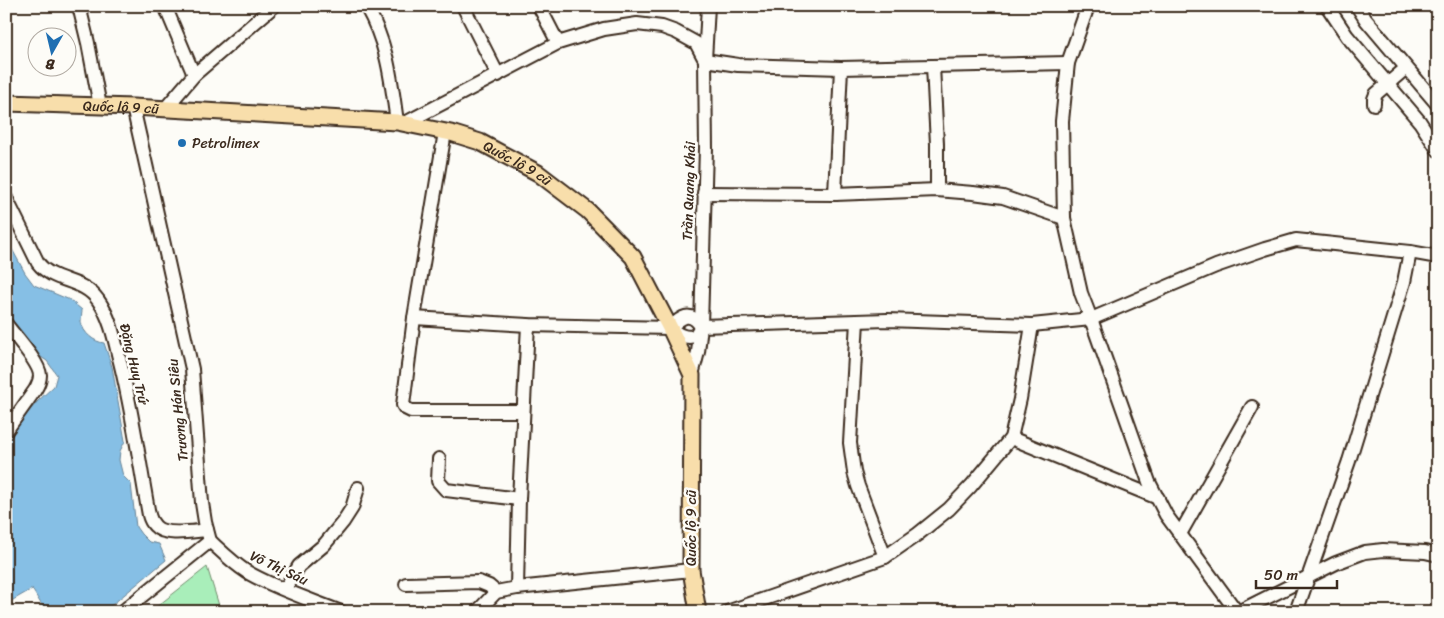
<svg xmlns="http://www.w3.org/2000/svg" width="1444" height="618" viewBox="0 0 1444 618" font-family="Sriracha,sans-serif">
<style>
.green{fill:#a9eeba;stroke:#728c6c}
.water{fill:#86bfe5;stroke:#688395}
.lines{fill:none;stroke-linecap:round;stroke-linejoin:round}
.minor-casing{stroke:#3b2a1e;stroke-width:16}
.major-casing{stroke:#3b2a1e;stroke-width:19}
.minor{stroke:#fdfcf7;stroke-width:12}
.major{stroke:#f8deab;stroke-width:15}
.poi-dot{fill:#1f6fb2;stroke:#fdfcf7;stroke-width:2}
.labels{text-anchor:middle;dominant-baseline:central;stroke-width:5;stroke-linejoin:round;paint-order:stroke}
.street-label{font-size:14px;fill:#3b2a1e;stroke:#fdfcf7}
.poi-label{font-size:14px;fill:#3b2a1e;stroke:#fdfcf7;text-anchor:start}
</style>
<rect width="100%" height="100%" fill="#fdfcf7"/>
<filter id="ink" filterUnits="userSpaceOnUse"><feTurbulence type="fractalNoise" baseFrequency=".02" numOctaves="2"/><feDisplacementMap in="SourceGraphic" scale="10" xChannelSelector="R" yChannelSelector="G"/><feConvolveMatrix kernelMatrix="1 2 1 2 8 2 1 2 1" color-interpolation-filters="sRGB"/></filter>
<g filter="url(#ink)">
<path class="green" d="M207,567L221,612H150Z"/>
<path class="water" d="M6,238L25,273L34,285L70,300L82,310C82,313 81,318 81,322C83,333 94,342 104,343L112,367L125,441L120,451L119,460L123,476L131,484L136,527L141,534L149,542L159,544L166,560L107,609L93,606L86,612H46L32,589L6,604V439L37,402L54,386L57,375L47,361L38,355L6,314Z"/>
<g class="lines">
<g class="minor-casing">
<g id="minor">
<path d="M79,6L88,43L100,106"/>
<path d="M165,6L194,75"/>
<path d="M366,6C388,45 391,79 397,122"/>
<path d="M463,6L498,75"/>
<path d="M539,6L558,43"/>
<path d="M1088,6L1068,63L1062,121L1064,218L1081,293L1091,319L1149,482L1166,515L1237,612"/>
<path d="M1327,6L1347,36L1420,122L1438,150"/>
<path d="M1357,6L1366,20L1438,105"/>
<path d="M933,66L937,144V190"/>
<path d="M1374,104V99L1376,94L1406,68"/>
<path d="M133,107L192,369L202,503L205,522L210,541"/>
<path d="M165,109L194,75L274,6"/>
<path d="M405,123L558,43L604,29L637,24L662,27L676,32L696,43L705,60L738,65L841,68L1068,63"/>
<path d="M445,132L414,318L403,405L405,408L411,411H523"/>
<path d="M704,193L835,194L937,190L973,193L1003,197L1064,218"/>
<path d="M835,194L841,68"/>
<path d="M6,198L38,263C53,283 83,278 98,300C109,315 114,336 118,354C132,406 139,461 149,515C150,519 152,523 155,526C164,537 194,531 207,530"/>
<path d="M414,318L528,325L670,328C678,334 685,339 695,336L701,326"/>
<path d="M857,321L850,443L854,472L858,486L885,557"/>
<path d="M6,324C14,335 39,362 40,375C40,380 38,385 35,390L6,431"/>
<path d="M701,326L887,320L1032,325L1091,319L1216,266L1265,249L1296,240L1410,252L1438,257"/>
<path d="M670,328C681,317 690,310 701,326"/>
<path d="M692,375L698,352L701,326L706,148L705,60L708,6"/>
<path d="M1011,438L1158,498"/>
<path d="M439,459L438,481L446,490L519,499"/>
<path d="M1180,534L1252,407"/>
<path d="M210,541C222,552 233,563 247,572C274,588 311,600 341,612"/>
<path d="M406,584L479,582L489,586L496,592"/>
<path d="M517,588L519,499L528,325"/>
<path d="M285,589L299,566L324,545L343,522L352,508L358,488"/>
<path d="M122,612L210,541"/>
<path d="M477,612L496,592L517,588L691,570"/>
<path d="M727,612L885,557L918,534L949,509L971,486L1011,438L1020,399L1032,325"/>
<path d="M1238,612L1336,563L1365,552L1383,550L1425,552L1438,555"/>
<path d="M1296,612L1349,461L1404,282L1410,252"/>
</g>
</g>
<g class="major-casing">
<g id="major">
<path id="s1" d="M6,103L133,107L397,122L451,133L480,142L538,173L588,211L633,257L670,328L692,375L691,570L698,612"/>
</g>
</g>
<use href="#minor" class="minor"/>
<use href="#major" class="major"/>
</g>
</g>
<circle class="poi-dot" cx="182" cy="143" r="5"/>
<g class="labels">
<g class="street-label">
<text stroke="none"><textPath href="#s1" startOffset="115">Quốc lộ 9 cũ</textPath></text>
<text stroke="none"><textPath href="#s1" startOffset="520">Quốc lộ 9 cũ</textPath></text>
<text transform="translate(689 191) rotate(-88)">Trần Quang Khải</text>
<text transform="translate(134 364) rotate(76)">Đặng Huy Trứ</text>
<text transform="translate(178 410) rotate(-96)">Trương Hán Siêu</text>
<text transform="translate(691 528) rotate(-90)">Quốc lộ 9 cũ</text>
<text transform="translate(279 568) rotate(25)">Võ Thị Sáu</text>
</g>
<g class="poi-label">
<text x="192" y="143">Petrolimex</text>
</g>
</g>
<rect width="1444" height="618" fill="none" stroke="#fdfcf7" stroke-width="25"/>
<rect x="12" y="12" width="1419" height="593" fill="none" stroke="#3b2a1e" stroke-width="2" filter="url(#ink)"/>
<g transform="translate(52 52) rotate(188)"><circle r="24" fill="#fdfcf7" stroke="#afa8a0"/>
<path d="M0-4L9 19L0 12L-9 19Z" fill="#1f6fb2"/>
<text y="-8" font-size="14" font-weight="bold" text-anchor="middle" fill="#3b2a1e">B</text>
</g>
<path d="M1256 580v8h81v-8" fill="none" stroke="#3b2a1e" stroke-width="2.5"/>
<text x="1264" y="580" font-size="15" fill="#3b2a1e" stroke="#fdfcf7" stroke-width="4" paint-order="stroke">50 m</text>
</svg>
